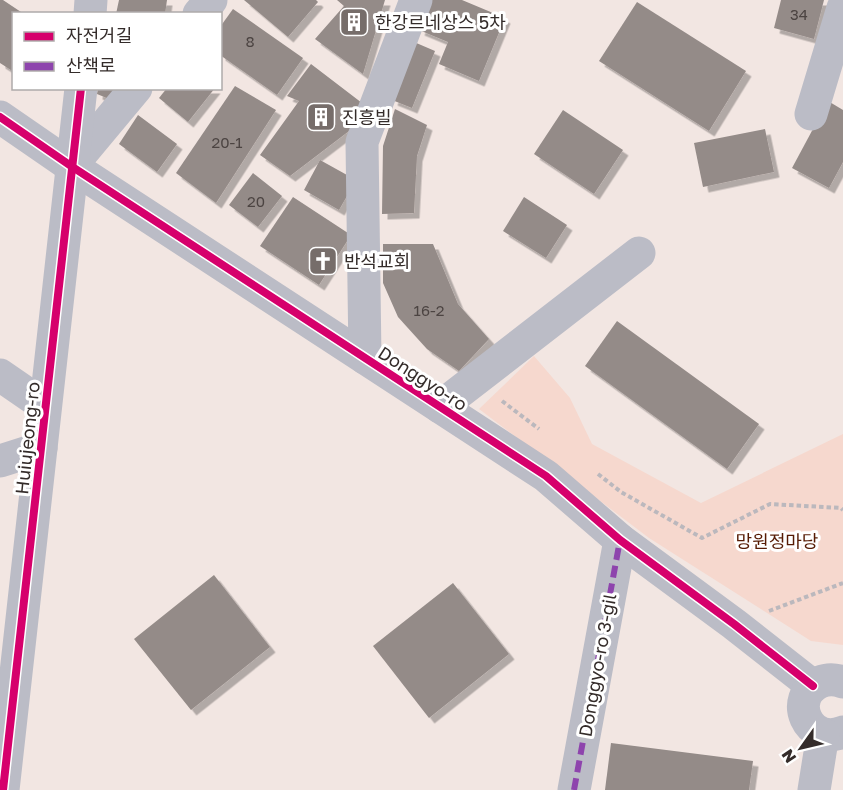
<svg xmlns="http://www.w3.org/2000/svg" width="843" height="790" viewBox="0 0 843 790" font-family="'Golos Text','Noto Sans KR',sans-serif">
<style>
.green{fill:#f6d8ce}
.building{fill:#948b88;filter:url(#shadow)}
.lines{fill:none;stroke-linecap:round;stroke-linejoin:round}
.path{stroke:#bbb8bd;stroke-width:4;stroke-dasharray:4.5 3;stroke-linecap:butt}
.minor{stroke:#bbbcc6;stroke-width:33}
.quiet{stroke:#8e44ad;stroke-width:6;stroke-dasharray:12 6;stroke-linecap:butt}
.cycleway-casing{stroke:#fff;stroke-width:11}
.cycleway{stroke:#d6006c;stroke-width:8}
.labels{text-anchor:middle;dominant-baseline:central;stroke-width:6;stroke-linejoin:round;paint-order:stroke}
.number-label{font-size:15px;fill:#4c4442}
.poi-label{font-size:18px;fill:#342c2a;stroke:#fff;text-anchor:start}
.street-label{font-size:18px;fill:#342c2a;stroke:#fff}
.park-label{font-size:18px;fill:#561b04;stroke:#fff}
</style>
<defs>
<filter id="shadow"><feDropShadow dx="5.5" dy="5.5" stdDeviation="0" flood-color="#0004"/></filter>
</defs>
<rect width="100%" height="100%" fill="#f2e6e2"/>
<path class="green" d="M534,356L570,398L592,444L701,503L843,434V645L811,641L649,538L479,409Z"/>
<g class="building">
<path d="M0,0H3L24,14H14V72L0,63Z"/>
<path d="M119,0H167L165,14H116Z"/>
<path d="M244,0H316L318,2L288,37Z"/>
<path d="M337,0H385L363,74L315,39L344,6Z"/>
<path d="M432,0H462L505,18L479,81L439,64L448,42L419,30Z"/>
<path d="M781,0H824L814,39L774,28Z"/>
<path d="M637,2L746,71L709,131L599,61Z"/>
<path d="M233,9L303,58L277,95L220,55V27Z"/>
<path d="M414,42L435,51L412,108L392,100Z"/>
<path d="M311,64L362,103L349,131L290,176L260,155L299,101L287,96Z"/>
<path d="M235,86L276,110L216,203L176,173Z"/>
<path d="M98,88H125L114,101L97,94Z"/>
<path d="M167,88H215L188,122L159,98Z"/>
<path d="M828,101L843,110V162L829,188L792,168Z"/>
<path d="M395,109L427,125L417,156L414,213L382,214L383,146Z"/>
<path d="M563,110L623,150L594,194L534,154Z"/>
<path d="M138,115L177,144L157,172L119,144Z"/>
<path d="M765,129L774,172L703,187L694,143Z"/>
<path d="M320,160L356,180L339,210L304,190Z"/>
<path d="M253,173L282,196L258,227L229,205Z"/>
<path d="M293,197L351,235L319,285L260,246Z"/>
<path d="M524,197L567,225L546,258L503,231Z"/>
<path d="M383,244H433L458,304L489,339L459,371L427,349L398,317L383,283Z"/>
<path d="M617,321L759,424L727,469L585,366Z"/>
<path d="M214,575L270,647L191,710L134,639Z"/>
<path d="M453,583L509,654L429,718L373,646Z"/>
<path d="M611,743L753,761L749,790H605Z"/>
</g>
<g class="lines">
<g class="path">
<path d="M502,401L539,429"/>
<path d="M598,474L621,492L702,538L770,504L841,508L843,510"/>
<path d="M769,611L843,583"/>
</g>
<g class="minor">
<path d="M90,14L91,0"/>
<path d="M199,14L211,0"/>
<path d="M811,114L843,8"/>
<path d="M0,117L71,166L546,476L620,540L734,624L813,686"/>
<path d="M71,166L136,88"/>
<path d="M365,358L362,142L416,0"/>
<path d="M0,375L45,406"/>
<path d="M440,407L639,253"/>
<path d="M0,461L41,448"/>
<path d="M843,682C835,679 827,679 820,682C787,698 808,746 843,732"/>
<path d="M3,790L81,88"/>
<path d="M574,790L620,540"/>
<path d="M814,790L823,734"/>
</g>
<path class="quiet" d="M574,790L620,540"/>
<g class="cycleway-casing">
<g id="cycleway">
<path d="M0,117L71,166L546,476L620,540L734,624L813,686"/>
<path d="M3,790L81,88"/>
</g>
</g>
<use href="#cycleway" class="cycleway"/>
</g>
<defs>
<g id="building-square" transform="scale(1.5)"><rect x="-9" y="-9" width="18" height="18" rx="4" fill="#766d6a" stroke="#fff"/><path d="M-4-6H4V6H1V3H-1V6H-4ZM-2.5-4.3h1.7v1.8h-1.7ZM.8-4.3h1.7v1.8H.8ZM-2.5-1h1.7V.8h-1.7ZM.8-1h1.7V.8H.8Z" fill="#fff"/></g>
<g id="church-square" transform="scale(1.5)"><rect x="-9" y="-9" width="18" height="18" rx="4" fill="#766d6a" stroke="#fff"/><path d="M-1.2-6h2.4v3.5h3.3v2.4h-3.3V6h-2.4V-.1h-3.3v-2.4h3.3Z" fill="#fff"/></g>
</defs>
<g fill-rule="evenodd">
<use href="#building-square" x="354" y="22"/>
<use href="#building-square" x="321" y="117"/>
<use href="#church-square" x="323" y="261"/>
</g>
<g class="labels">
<g class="number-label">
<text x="799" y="14">34</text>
<text x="250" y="41">8</text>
<text x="227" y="142">20-1</text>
<text x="256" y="201">20</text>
<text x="429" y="310">16-2</text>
</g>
<g class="poi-label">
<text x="375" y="22">한강르네상스 5차</text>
<text x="342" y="117">진흥빌</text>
<text x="344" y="261">반석교회</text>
</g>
<g class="street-label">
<text transform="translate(423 378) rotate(33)">Donggyo-ro</text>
<text transform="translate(27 438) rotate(-84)">Huiujeong-ro</text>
<text transform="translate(597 665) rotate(-80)">Donggyo-ro 3-gil</text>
</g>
<g class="park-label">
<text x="777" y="541">망원정마당</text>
</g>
</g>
<rect x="12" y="12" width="210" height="78" fill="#ffffff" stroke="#aeabaa" stroke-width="1.5"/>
<rect x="24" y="32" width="30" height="9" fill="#d6006c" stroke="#aeabaa" stroke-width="1.5"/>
<text x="66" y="42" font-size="18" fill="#342c2a">자전거길</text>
<rect x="24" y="62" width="30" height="9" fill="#8e44ad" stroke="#aeabaa" stroke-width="1.5"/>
<text x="66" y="72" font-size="18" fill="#342c2a">산책로</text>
<g transform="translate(801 748) rotate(236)" stroke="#ffffff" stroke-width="4.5" paint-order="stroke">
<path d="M0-4.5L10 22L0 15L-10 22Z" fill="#342c2a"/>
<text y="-9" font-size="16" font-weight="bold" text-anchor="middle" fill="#342c2a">N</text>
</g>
</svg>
